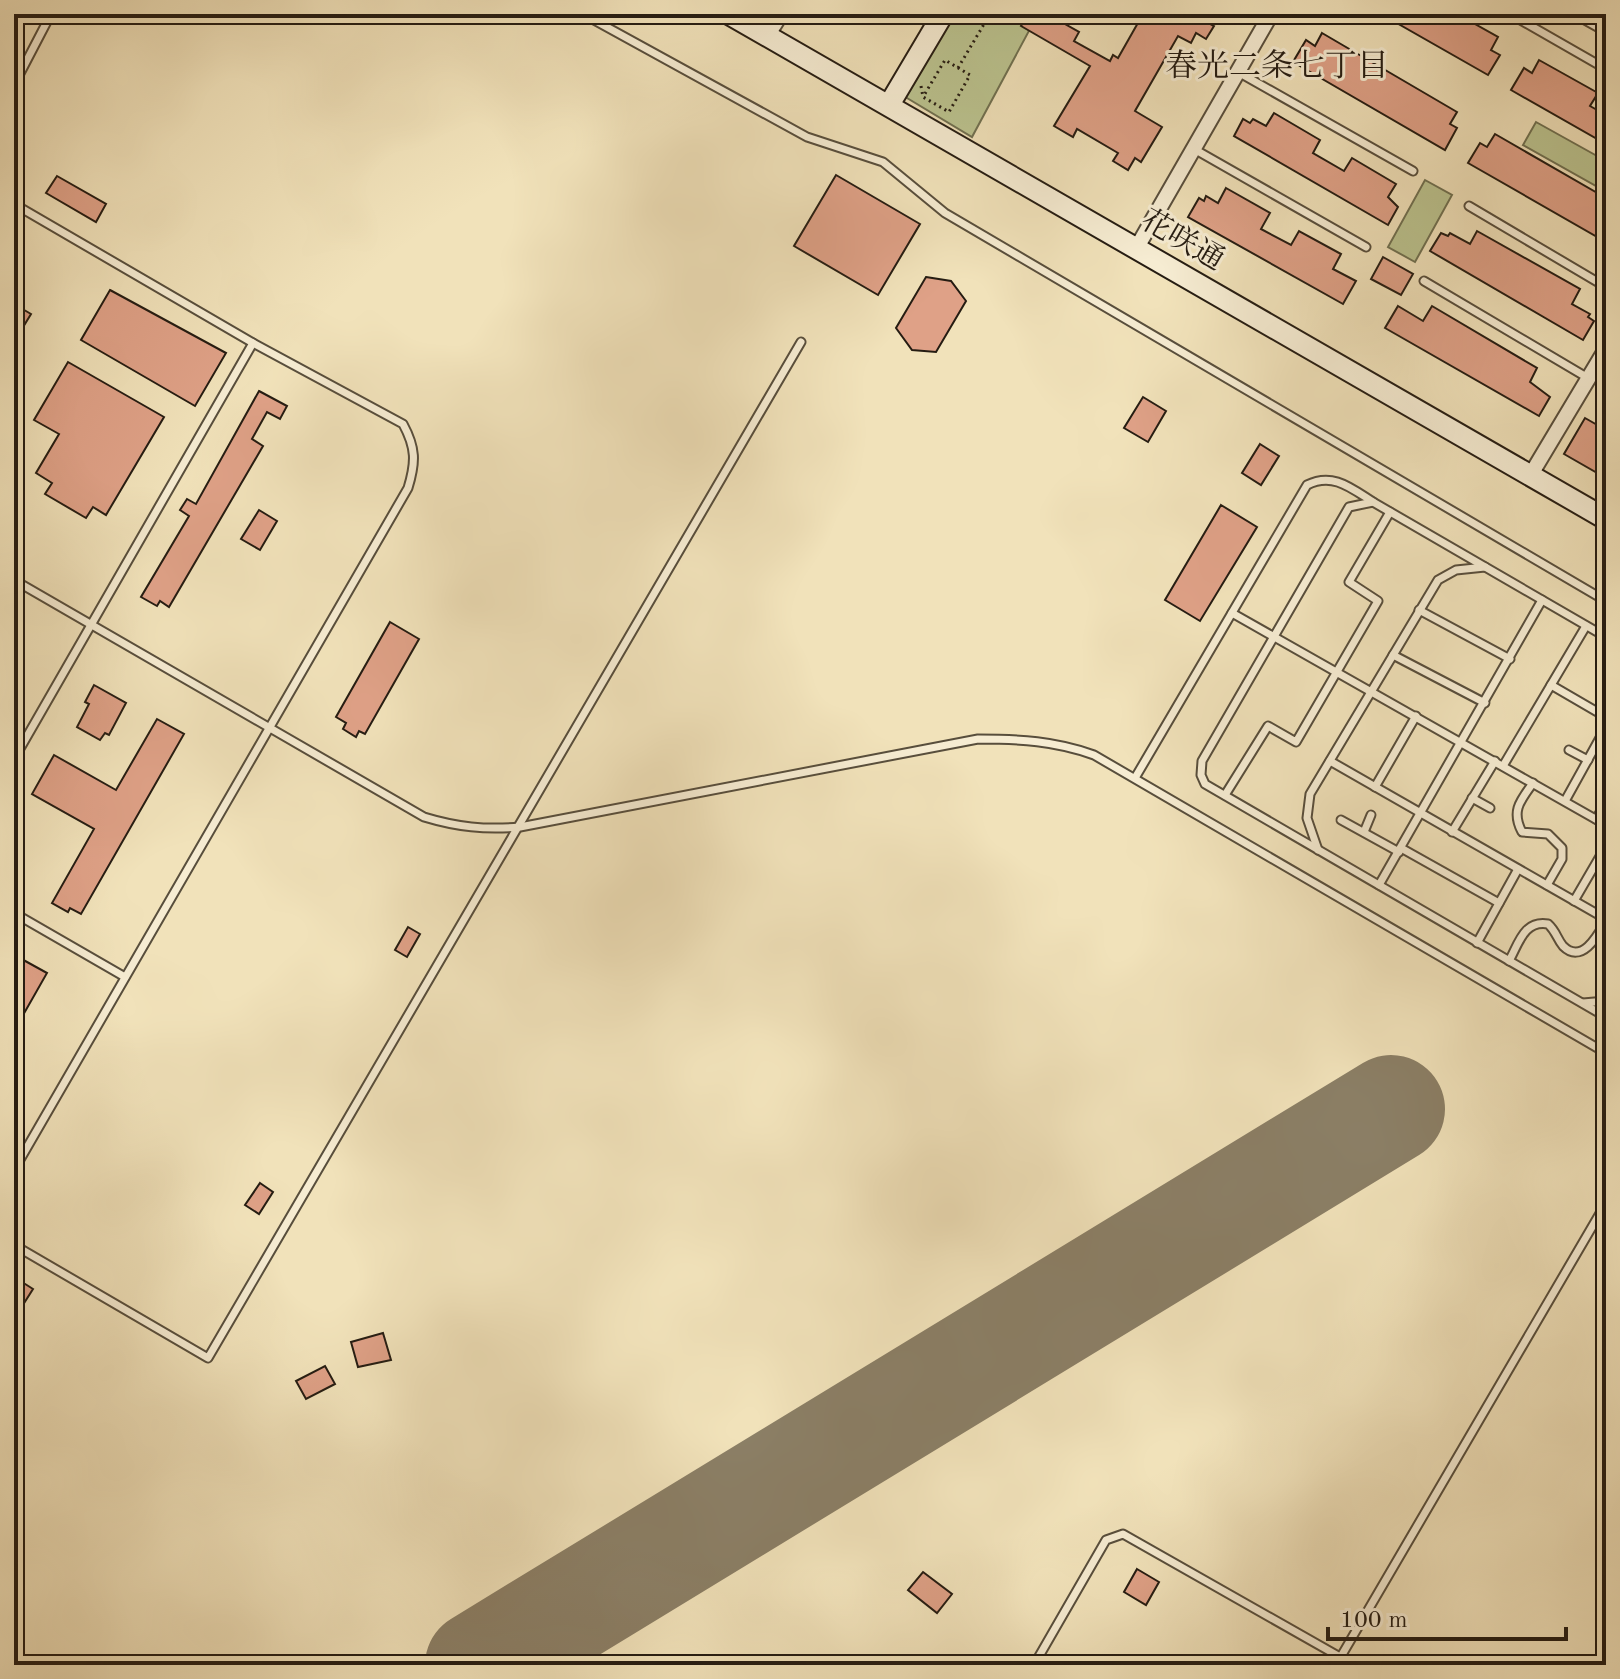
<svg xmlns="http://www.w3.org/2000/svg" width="1620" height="1679" viewBox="0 0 1620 1679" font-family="'Old Standard TT','Noto Serif JP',serif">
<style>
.green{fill:#bbc38f;stroke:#707050;stroke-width:2}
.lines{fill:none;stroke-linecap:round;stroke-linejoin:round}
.runway{stroke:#8b7f66;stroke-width:108}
.building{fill:#dfa187;stroke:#251c12;stroke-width:2}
.lane-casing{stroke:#584e3c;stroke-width:11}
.street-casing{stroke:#584e3c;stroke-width:18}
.secondary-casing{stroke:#251c12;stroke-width:24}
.path{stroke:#251c12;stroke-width:3;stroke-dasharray:2 4;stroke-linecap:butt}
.lane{stroke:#f6ecd2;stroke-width:7}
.street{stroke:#f6ecd2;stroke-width:14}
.secondary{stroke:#f6ecd2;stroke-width:20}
.labels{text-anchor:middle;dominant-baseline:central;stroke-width:6;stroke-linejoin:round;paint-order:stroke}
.street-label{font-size:30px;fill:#251c12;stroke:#f6ecd2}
.neighbourhood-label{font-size:32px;fill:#251c12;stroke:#f6ecd2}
</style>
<rect width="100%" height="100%" fill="#f1e2ba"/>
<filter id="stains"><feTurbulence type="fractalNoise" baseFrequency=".0025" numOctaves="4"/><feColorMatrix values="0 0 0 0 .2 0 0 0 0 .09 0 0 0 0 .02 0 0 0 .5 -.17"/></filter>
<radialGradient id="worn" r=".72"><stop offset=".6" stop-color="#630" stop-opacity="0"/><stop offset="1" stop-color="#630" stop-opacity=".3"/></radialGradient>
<g class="green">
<path d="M943,14H1038L972,137L897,92Z"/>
<path d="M1536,122L1606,161L1605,191L1523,145Z"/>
<path d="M1425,180L1452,195L1415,262L1388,247Z"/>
</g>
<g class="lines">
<path class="runway" d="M479,1665L1391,1109"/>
</g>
<g class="building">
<path d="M1028,14H1047L1079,32L1074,41L1110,61L1113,55L1118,58L1143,14H1207L1203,20L1214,26L1206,39L1196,33L1191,43L1178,36L1135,111L1162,127L1141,162L1135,158L1128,170L1113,161L1118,153L1077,129L1073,137L1054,126L1090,66L1021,26Z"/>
<path d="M1381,14H1457L1498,37L1491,50L1500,55L1488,75Z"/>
<path d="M1322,33L1457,112L1450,124L1457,128L1445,150L1293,62L1306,40L1315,46Z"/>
<path d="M1539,60L1598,93L1590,106L1606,115V144L1511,90L1524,68L1532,73Z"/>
<path d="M1274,113L1320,140L1313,153L1344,171L1352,158L1396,184L1388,197L1398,207L1388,225L1234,136L1243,119L1250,123L1253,119L1266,126Z"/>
<path d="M1495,134L1606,198V242L1468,163L1480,143L1487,147Z"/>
<path d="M836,175L920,224L878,295L794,246Z"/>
<path d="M57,176L106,204L96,222L46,193Z"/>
<path d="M1226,188L1270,213L1261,229L1291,245L1299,231L1341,254L1333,269L1356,281L1343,304L1188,217L1199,198L1204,201L1206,196L1218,203Z"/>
<path d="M1477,231L1580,289L1572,304L1590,314L1588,317L1594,321L1583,340L1430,251L1441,233L1448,236L1450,233L1470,244Z"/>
<path d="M1383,257L1413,274L1401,295L1371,279Z"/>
<path d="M926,277L951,281L966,301L936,352L912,350L896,328Z"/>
<path d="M110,290L226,353L195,406L81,340Z"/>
<path d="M14,304L31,314L14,342Z"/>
<path d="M1398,306L1423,321L1432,306L1537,368L1530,382L1550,397L1539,416L1385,328Z"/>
<path d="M68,362L164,417L106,515L93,507L86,518L45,494L52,483L36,473L59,434L34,420Z"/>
<path d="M259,391L287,406L280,419L267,412L252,439L263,446L169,607L160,601L157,606L141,597L189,516L180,510L187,499L196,504Z"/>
<path d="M1143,397L1166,411L1148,442L1124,428Z"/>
<path d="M1585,418L1606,430V478L1564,454Z"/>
<path d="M1260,444L1279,456L1261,485L1242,473Z"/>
<path d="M1221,505L1257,527L1200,621L1165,600Z"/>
<path d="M259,510L277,521L260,550L241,539Z"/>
<path d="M390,622L419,639L365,734L359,731L356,737L343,729L346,723L336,717Z"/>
<path d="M94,685L126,703L109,735L105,733L100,740L77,727L89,704L85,702Z"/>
<path d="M157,719L184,734L81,914L70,908L68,912L52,903L94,829L32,794L54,755L116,790Z"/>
<path d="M408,927L420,934L407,957L395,950Z"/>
<path d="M18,957L47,973L14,1031V963Z"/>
<path d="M260,1183L273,1192L259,1214L245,1205Z"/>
<path d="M22,1282L33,1289L14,1319V1295Z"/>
<path d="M383,1333L391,1360L358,1367L351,1342Z"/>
<path d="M325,1366L335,1384L306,1399L296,1381Z"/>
<path d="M1137,1569L1159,1582L1146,1605L1124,1592Z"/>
<path d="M923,1572L952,1594L937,1613L908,1590Z"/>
</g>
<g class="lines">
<g class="lane-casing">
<g id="lane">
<path d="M583,14L807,137L883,162L945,213L1606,601"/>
<path d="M1510,14L1606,69"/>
<path d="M1238,72L1413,171"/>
<path d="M14,85L51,14"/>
<path d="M1194,149L1366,247"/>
<path d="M14,204L253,343L403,424C416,448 416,462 408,488L14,1170"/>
<path d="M1469,206L1606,287"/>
<path d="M14,223L21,210"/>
<path d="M1424,281L1588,378"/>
<path d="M14,580L424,817C457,827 485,830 520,827L978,739C1019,739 1056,741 1094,755L1606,1053"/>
<path d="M1419,610L1510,659"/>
<path d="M1232,613L1606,825"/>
<path d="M1606,637L1373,502L1349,507L1202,761L1201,775L1205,784L1606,1017"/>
<path d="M1393,655L1485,703"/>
<path d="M1551,685L1606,717"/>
<path d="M1569,750L1588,760"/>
<path d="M14,759L253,343"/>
<path d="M1330,761L1606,919"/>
<path d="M1503,766L1586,626"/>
<path d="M1135,778L1307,485C1333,472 1351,488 1373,502"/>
<path d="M1533,783C1520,801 1511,811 1522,832L1548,834L1562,848V859L1547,885"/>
<path d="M1375,787L1416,716"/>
<path d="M1225,795L1268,726L1296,742L1378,601L1349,582L1390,512"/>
<path d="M1472,798L1490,808"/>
<path d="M1565,801L1601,736"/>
<path d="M1596,819L1606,803"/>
<path d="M1341,820L1399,852"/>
<path d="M1364,832L1371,815"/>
<path d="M1452,832L1495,761"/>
<path d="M1401,848L1499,903"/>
<path d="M1318,850L1307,818L1310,794L1438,580L1456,570L1485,567"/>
<path d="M1379,885L1542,600"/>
<path d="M1574,901L1606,846"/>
<path d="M14,913L125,977"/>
<path d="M1477,943L1518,869"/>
<path d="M1509,961C1519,943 1524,920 1548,924C1556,931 1557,939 1563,946C1582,965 1598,935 1606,921"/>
<path d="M1583,1003L1606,1001"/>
<path d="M14,1245L208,1358L801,342"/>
<path d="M1034,1665L1106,1540L1123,1534L1340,1657"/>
<path d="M1336,1665L1606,1203"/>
</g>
</g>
<g class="street-casing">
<g id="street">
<path d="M1581,14L1606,28"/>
<path d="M767,36L781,14"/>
<path d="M1136,249L1271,14"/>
<path d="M1530,476L1606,349"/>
</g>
</g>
<g class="secondary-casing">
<g id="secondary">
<path d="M729,14L1606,519"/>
<path d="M889,105L943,14"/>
</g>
</g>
<g class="path">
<path d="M958,68L990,14"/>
<path d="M921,86L923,97L949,112L970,75L945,60L923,97"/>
</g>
<use href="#lane" class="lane"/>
<use href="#street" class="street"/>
<use href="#secondary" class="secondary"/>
</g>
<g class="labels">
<g class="street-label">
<text transform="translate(1182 241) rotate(30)">花咲通</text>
</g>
<g class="neighbourhood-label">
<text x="1277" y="68">春光二条七丁目</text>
</g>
</g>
<rect width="1620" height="1679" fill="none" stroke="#f1e2ba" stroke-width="48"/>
<rect x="16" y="16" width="1588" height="1647" fill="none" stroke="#251c12" stroke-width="4"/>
<rect x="24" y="24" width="1572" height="1631" fill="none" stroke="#251c12" stroke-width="2"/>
<path d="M1328 1627v12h238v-12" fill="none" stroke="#251c12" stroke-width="4"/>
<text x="1340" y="1627" font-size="24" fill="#251c12" stroke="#f6ecd2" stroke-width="6" paint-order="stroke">100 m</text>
<rect width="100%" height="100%" filter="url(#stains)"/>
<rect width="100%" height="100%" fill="url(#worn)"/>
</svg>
